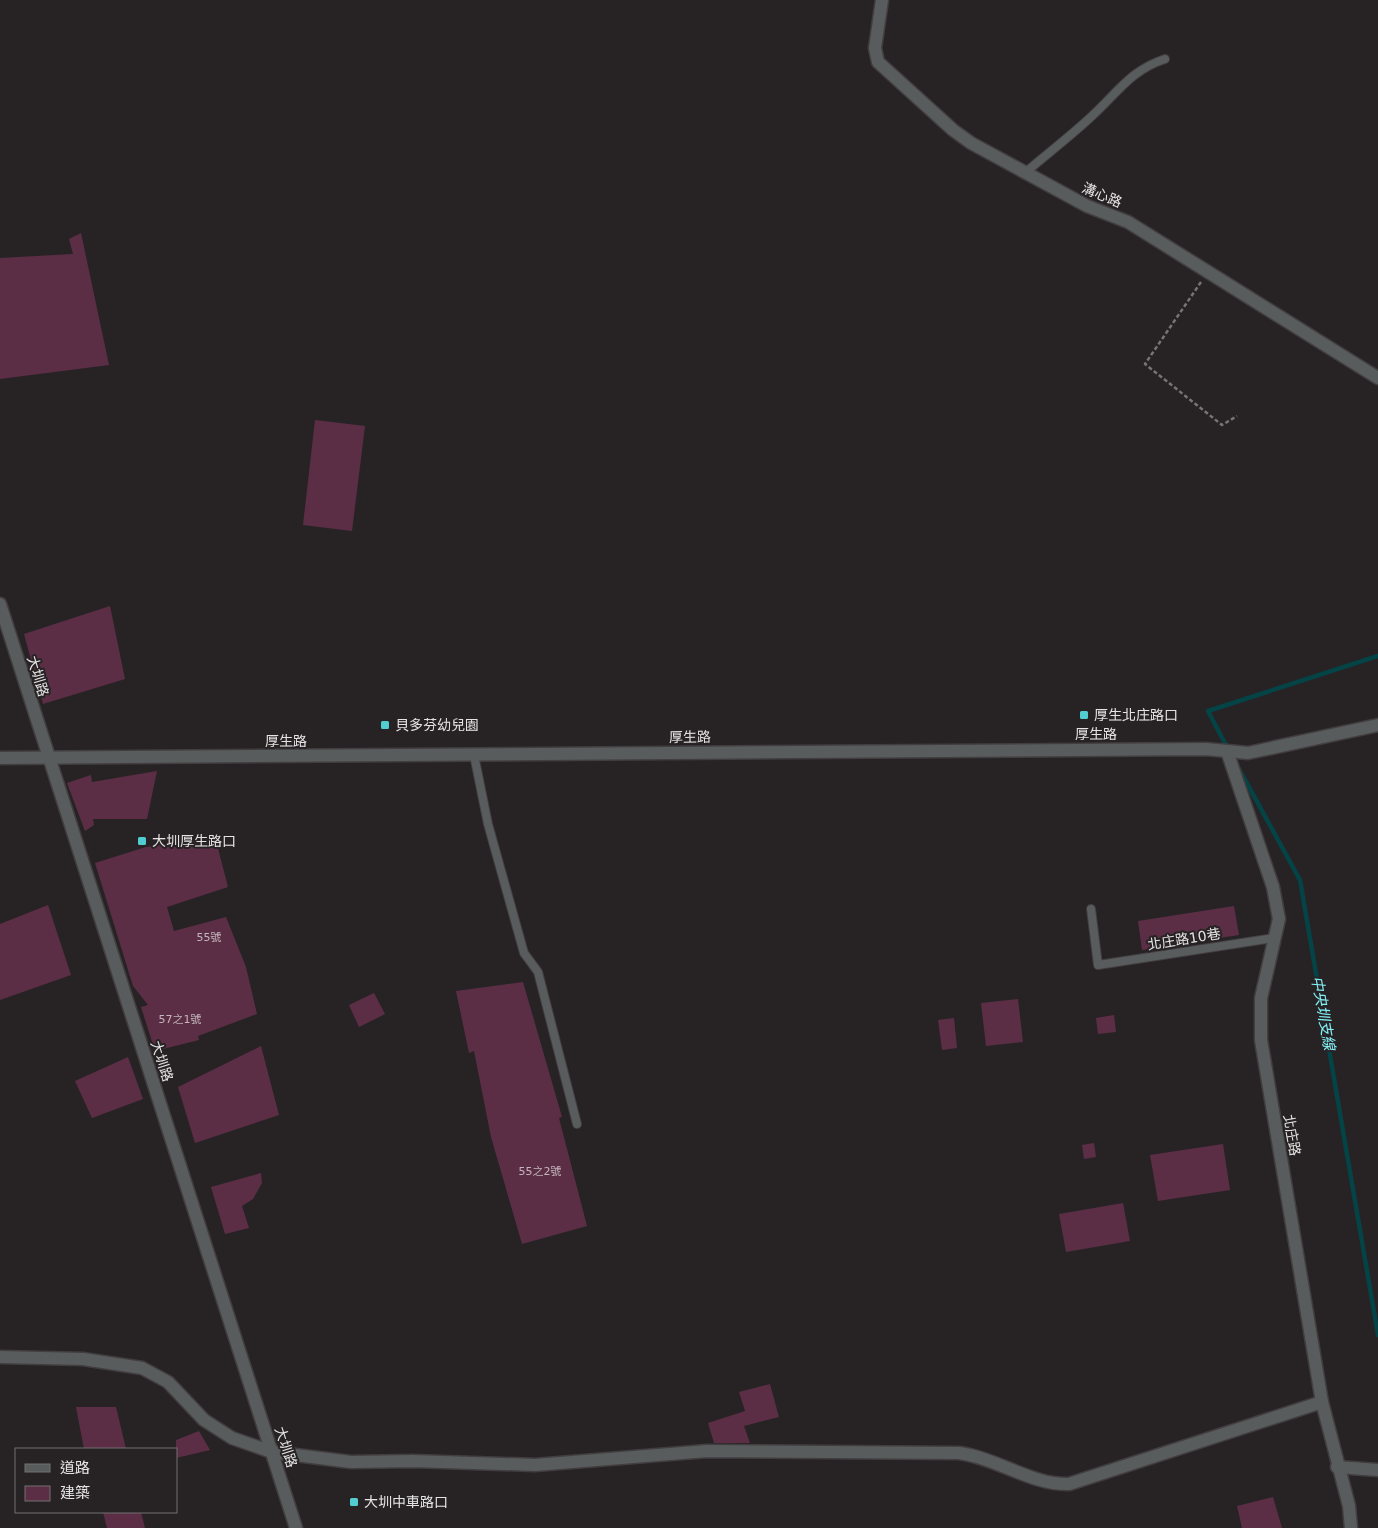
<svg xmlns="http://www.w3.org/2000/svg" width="1378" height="1528" viewBox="0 0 1378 1528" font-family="'DejaVu Sans','Noto Sans TC',sans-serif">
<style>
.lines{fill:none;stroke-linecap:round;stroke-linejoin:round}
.stream{stroke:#044346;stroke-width:4.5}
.building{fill:#5b2e46}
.service-casing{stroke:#423e40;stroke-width:10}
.minor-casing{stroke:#423e40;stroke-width:15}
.tertiary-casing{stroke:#423e40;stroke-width:15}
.path{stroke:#777475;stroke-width:2.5;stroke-dasharray:4 2.5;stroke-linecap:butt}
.service{stroke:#595c5c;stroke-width:8}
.minor{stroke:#595c5c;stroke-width:12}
.tertiary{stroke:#595c5c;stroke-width:12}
.poi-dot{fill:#51ccd1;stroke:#272325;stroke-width:2}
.labels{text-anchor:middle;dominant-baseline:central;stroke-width:4;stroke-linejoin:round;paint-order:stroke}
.number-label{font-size:11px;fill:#c3b6bc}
.street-label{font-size:14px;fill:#e6e3e4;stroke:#272325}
.poi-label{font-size:14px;fill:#e6e3e4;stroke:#272325;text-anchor:start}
.water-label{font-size:15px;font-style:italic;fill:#82f0f5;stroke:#272325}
</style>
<rect width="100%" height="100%" fill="#272325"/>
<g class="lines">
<g class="stream">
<path d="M1228,749L1208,711L1378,656"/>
<path d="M1238,767L1300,880L1378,1335"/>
</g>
</g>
<g class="building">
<path d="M81,233L109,365L0,379V258L73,254L69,239Z"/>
<path d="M315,420L365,426L352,531L303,525Z"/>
<path d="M110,606L125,679L43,704L24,634Z"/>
<path d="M157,771L147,819H93L94,825L85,831L67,783L91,775L92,782Z"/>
<path d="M215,837L228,887L167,907L174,931L226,917L246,967L257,1014L198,1036L199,1040L155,1051L141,1007L148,1005L133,986L95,863L146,847Z"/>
<path d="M48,905L71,975L0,1000V924Z"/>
<path d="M1234,906L1239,935L1142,950L1138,921Z"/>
<path d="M523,982L562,1117L559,1118L587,1226L522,1244L491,1137L474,1051L469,1053L456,991Z"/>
<path d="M374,993L385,1014L359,1027L349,1005Z"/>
<path d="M1018,999L1023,1042L986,1046L981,1003Z"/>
<path d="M1114,1015L1116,1032L1098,1034L1096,1018Z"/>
<path d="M954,1018L957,1048L942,1050L938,1020Z"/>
<path d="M261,1046L279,1115L195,1143L178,1087Z"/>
<path d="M128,1057L143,1099L92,1118L75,1081Z"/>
<path d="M1094,1143L1096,1157L1084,1159L1082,1145Z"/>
<path d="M1223,1144L1230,1190L1158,1201L1150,1155Z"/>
<path d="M261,1173L262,1183L253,1199L242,1206L249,1228L225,1234L211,1187Z"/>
<path d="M1123,1203L1130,1241L1066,1252L1059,1214Z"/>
<path d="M770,1384L779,1417L744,1426L750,1443H714L708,1423L745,1411L739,1392Z"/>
<path d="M76,1407H116L126,1449H84Z"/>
<path d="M199,1431L210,1450L176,1458V1440Z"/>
<path d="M1273,1497L1282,1528H1242L1237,1506Z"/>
<path d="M103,1512H141L145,1528H107Z"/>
</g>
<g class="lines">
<g class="service-casing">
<g id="service">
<path d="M1026,172C1048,153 1072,135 1093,115C1118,92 1131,70 1165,59"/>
<path d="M474,755L488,824L524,953L538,972L577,1124"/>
<path d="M1091,909L1098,965L1274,938"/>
</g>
</g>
<g class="minor-casing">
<g id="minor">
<path d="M882,0L875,48L878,62L953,130L971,143L1087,206L1128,222L1378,378"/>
<path d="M1227,751L1273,887L1279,919L1261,998V1040L1322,1402L1349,1506L1351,1528"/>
<path d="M0,1357L83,1359L142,1368L168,1382L204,1420L232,1438L272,1452L351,1462L413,1461L535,1465L707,1451L959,1453C997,1458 1031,1485 1069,1484L1322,1402"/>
<path d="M1337,1467L1378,1470"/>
</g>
</g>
<g class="tertiary-casing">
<g id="tertiary">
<path d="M0,604L296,1528"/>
<path d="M0,758C402,758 804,749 1206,749L1248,753L1378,725"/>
</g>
</g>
<path class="path" d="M1201,282L1145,364L1222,425L1237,416"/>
<use href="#service" class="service"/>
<use href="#minor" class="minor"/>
<use href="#tertiary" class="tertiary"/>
</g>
<g class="poi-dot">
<rect x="1079" y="710" width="10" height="10" rx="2.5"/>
<rect x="380" y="720" width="10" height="10" rx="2.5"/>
<rect x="137" y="836" width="10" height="10" rx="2.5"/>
<rect x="349" y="1497" width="10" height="10" rx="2.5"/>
</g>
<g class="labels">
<g class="number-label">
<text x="209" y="937">55號</text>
<text x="180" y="1019">57之1號</text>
<text x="540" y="1171">55之2號</text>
</g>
<g class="street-label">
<text transform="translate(1102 195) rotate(23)">溝心路</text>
<text transform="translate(38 676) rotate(73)">大圳路</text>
<text x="1096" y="734">厚生路</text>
<text transform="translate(690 737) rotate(-1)">厚生路</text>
<text x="286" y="741">厚生路</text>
<text transform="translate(1184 939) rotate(-9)">北庄路10巷</text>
<text transform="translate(162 1061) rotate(72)">大圳路</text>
<text transform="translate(1292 1135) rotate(80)">北庄路</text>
<text transform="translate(286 1447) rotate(72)">大圳路</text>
</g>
<g class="poi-label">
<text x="1094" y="715">厚生北庄路口</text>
<text x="395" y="725">貝多芬幼兒園</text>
<text x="152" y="841">大圳厚生路口</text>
<text x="364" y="1502">大圳中車路口</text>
</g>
<g class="water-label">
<text transform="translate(1323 1013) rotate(80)">中央圳支線</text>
</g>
</g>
<rect x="15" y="1448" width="162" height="65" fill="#272325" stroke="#737071"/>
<rect x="25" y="1464" width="25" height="8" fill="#595c5c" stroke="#737071"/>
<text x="60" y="1473" font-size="15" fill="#e6e3e4">道路</text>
<rect x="25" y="1486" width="25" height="15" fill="#5b2e46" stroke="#737071"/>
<text x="60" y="1498" font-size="15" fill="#e6e3e4">建築</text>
</svg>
